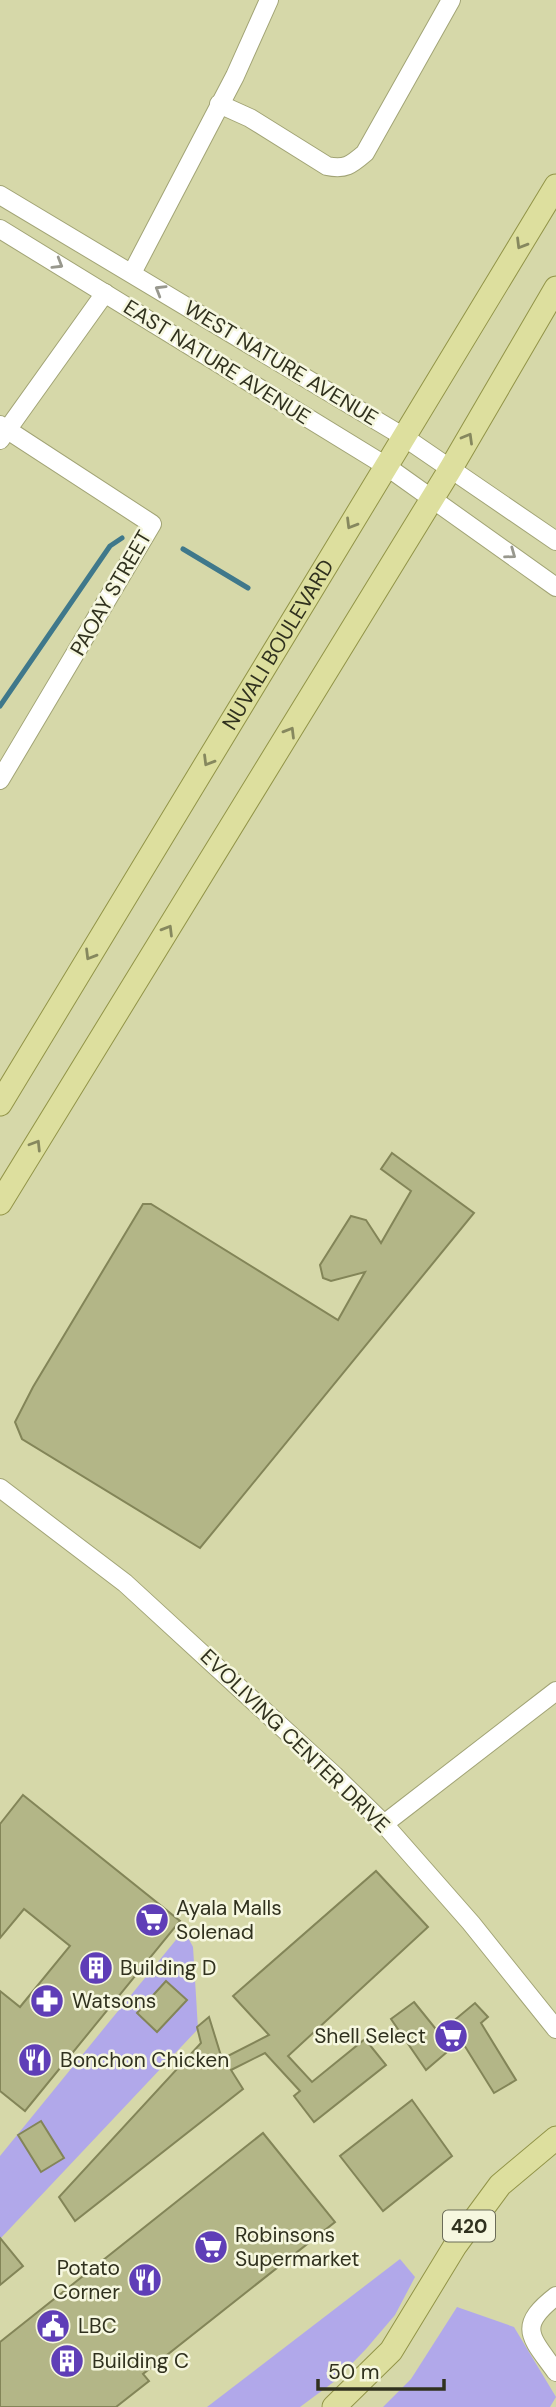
<svg xmlns="http://www.w3.org/2000/svg" width="556" height="2407" viewBox="0 0 556 2407" font-family="'DM Sans',sans-serif">
<style>
.green{fill:#b1a8ea}
.lines{fill:none;stroke-linecap:round;stroke-linejoin:round}
.stream{stroke:#3f788b;stroke-width:5}
.building{fill:#b3b687;stroke:#838558;stroke-width:2}
.minor-casing{stroke:#a2a476;stroke-width:20}
.major-casing{stroke:#929448;stroke-width:25}
.minor{stroke:#fff;stroke-width:18}
.major{stroke:#dddf9e;stroke-width:23}
.oneway{stroke:#86885e}
.oneway2{stroke:#98988e}
.labels{text-anchor:middle;dominant-baseline:central;stroke-width:5;stroke-linejoin:round;paint-order:stroke}
.shield{fill:#f6f7df;stroke:#6b6c58;stroke-width:2}
.shield-label{font-size:19px;font-weight:bold;fill:#30311e}
.street-label{font-size:21px;fill:#30311e;stroke:#f6f7df}
.poi-label{font-size:21px;fill:#30311e;stroke:#f6f7df;text-anchor:start}
</style>
<rect width="100%" height="100%" fill="#d6d8a9"/>
<g class="green">
<path d="M184,1930L193,1947L198,2029L0,2239V2156Z"/>
<path d="M400,2259L415,2277L395,2315L366,2349L335,2381L300,2407H207Z"/>
<path d="M457,2307L514,2327L556,2397L550,2407H383L411,2379Z"/>
</g>
<g class="lines">
<g class="stream">
<path d="M183,549L248,588"/>
<path d="M0,706L110,546L122,538"/>
</g>
</g>
<g class="building">
<path d="M392,1153L474,1213L200,1548L22,1439L15,1422L33,1387L143,1204H151L338,1320L365,1272L331,1281L323,1278L320,1265L351,1216L366,1220L381,1243L411,1191L381,1169Z"/>
<path d="M23,1795L180,1921L25,2111L0,2091V1991L20,2007L70,1946L24,1909L0,1938V1824Z"/>
<path d="M376,1871L428,1927L288,2056L312,2082L365,2039L386,2065L314,2122L294,2096L300,2091L265,2053L231,2070L243,2089L75,2221L59,2197L201,2043L197,2027L209,2017L222,2059L269,2035L233,1996Z"/>
<path d="M166,1981L187,2000L157,2032L137,2013Z"/>
<path d="M414,2002L439,2033L475,2003L488,2017L481,2023L516,2080L494,2093L461,2040L426,2070L391,2019Z"/>
<path d="M412,2100L452,2156L383,2211L340,2156Z"/>
<path d="M41,2121L64,2158L41,2172L18,2135Z"/>
<path d="M263,2133L335,2222L143,2374L149,2381L116,2407H0V2342Z"/>
<path d="M0,2238L23,2266L0,2285Z"/>
</g>
<g class="lines">
<g class="minor-casing">
<g id="minor">
<path d="M219,104L250,118L327,166C345,170 351,165 365,153L451,0"/>
<path d="M0,195L404,437L556,541"/>
<path d="M0,229L386,466L556,587"/>
<path d="M132,273L235,76L269,0"/>
<path d="M0,425L152,524L0,780"/>
<path d="M0,440L105,293"/>
<path d="M0,1488L125,1583L334,1775L384,1824L471,1923L556,2029"/>
<path d="M384,1824L556,1691"/>
<path d="M556,2296C516,2327 531,2337 556,2372"/>
</g>
</g>
<g class="major-casing">
<g id="major">
<path id="s1" d="M0,1104L556,186"/>
<path d="M0,1203L451,468L556,288"/>
<path d="M334,2407L391,2351L455,2246L500,2185L556,2138"/>
</g>
</g>
<use href="#minor" class="minor"/>
<use href="#major" class="major"/>
</g>
<defs><path id="oneway-chevron" d="M-2-3.5L2.5 0L-2 3.5" fill="none" stroke-width="1.6" stroke-linecap="round" stroke-linejoin="round" transform="scale(1.75)"/></defs>
<g class="oneway">
<use href="#oneway-chevron" transform="translate(521 244) rotate(121)"/>
<use href="#oneway-chevron" transform="translate(468 438) rotate(-60)"/>
<use href="#oneway-chevron" transform="translate(351 524) rotate(121)"/>
<use href="#oneway-chevron" transform="translate(290 732) rotate(-59)"/>
<use href="#oneway-chevron" transform="translate(208 761) rotate(121)"/>
<use href="#oneway-chevron" transform="translate(168 930) rotate(-59)"/>
<use href="#oneway-chevron" transform="translate(90 955) rotate(121)"/>
<use href="#oneway-chevron" transform="translate(36 1145) rotate(-58)"/>
</g>
<g class="oneway2">
<use href="#oneway-chevron" transform="translate(58 264) rotate(31)"/>
<use href="#oneway-chevron" transform="translate(160 290) rotate(-149)"/>
<use href="#oneway-chevron" transform="translate(511 554) rotate(36)"/>
</g>
<defs>
<g id="supermarket-disc" transform="scale(1.75)"><circle r="9.5" fill="#5f3eb7" stroke="#f6f7df"/><path d="M-6-5.5h2.5l.6 2H6L4.5 2H-2.5L-4.4-4H-6ZM-1.5 3.2a1.3 1.3 0 1 0 .1 0ZM3 3.2a1.3 1.3 0 1 0 .1 0Z" fill="#fff"/></g>
<g id="building-disc" transform="scale(1.75)"><circle r="9.5" fill="#5f3eb7" stroke="#f6f7df"/><path d="M-4-6H4V6H1V3H-1V6H-4ZM-2.5-4.3h1.7v1.8h-1.7ZM.8-4.3h1.7v1.8H.8ZM-2.5-1h1.7V.8h-1.7ZM.8-1h1.7V.8H.8Z" fill="#fff"/></g>
<g id="pharmacy-disc" transform="scale(1.75)"><circle r="9.5" fill="#5f3eb7" stroke="#f6f7df"/><path d="M-2-6h4v4h4v4h-4v4h-4v-4h-4v-4h4Z" fill="#fff"/></g>
<g id="restaurant-disc" transform="scale(1.75)"><circle r="9.5" fill="#5f3eb7" stroke="#f6f7df"/><path d="M-5-6h1v4h1v-4h1v4h1v-4h1v5L-1.5 .5V6h-2V.5L-5-1ZM5-6V6H3V1.5H1.5Q1.5-4 5-6Z" fill="#fff"/></g>
<g id="civic-disc" transform="scale(1.75)"><circle r="9.5" fill="#5f3eb7" stroke="#f6f7df"/><path d="M-.6-6.5H3V-4.5H.6V-3L4-1V1h2V6H-6V1h2V-1L-.6-3ZM-1.2 2.5V6h2.4V2.5Z" fill="#fff"/></g>
</defs>
<g fill-rule="evenodd">
<use href="#supermarket-disc" x="152" y="1920"/>
<use href="#building-disc" x="96" y="1968"/>
<use href="#pharmacy-disc" x="47" y="2001"/>
<use href="#supermarket-disc" x="451" y="2036"/>
<use href="#restaurant-disc" x="35" y="2060"/>
<use href="#supermarket-disc" x="211" y="2247"/>
<use href="#restaurant-disc" x="145" y="2280"/>
<use href="#civic-disc" x="53" y="2326"/>
<use href="#building-disc" x="67" y="2361"/>
</g>
<g class="labels">
<rect class="shield" x="443" y="2210.5" width="52" height="31" rx="5"/>
<g class="shield-label">
<text x="469" y="2226">420</text>
</g>
<g class="street-label">
<text transform="translate(217 362) rotate(32)">EAST NATURE AVENUE</text>
<text transform="translate(281 363) rotate(31)">WEST NATURE AVENUE</text>
<text transform="translate(111 593) rotate(-60)">PAOAY STREET</text>
<text stroke="none"><textPath href="#s1" startOffset="537">NUVALI BOULEVARD</textPath></text>
<text transform="translate(295 1741) rotate(44)">EVOLIVING CENTER DRIVE</text>
</g>
<g class="poi-label">
<text x="176" y="1908">Ayala Malls<tspan x="176" dy="24">Solenad</tspan></text>
<text x="120" y="1968">Building D</text>
<text x="72" y="2001">Watsons</text>
<text x="426" y="2036" text-anchor="end">Shell Select</text>
<text x="60" y="2060">Bonchon Chicken</text>
<text x="235" y="2235">Robinsons<tspan x="235" dy="24">Supermarket</tspan></text>
<text x="120" y="2268" text-anchor="end">Potato<tspan x="120" dy="24">Corner</tspan></text>
<text x="78" y="2326">LBC</text>
<text x="92" y="2361">Building C</text>
</g>
</g>
<path d="M318 2379v10h126v-10" fill="none" stroke="#30311e" stroke-width="3.5"/>
<text x="328" y="2379" font-size="21" fill="#30311e" stroke="#f6f7df" stroke-width="5" paint-order="stroke">50 m</text>
</svg>
